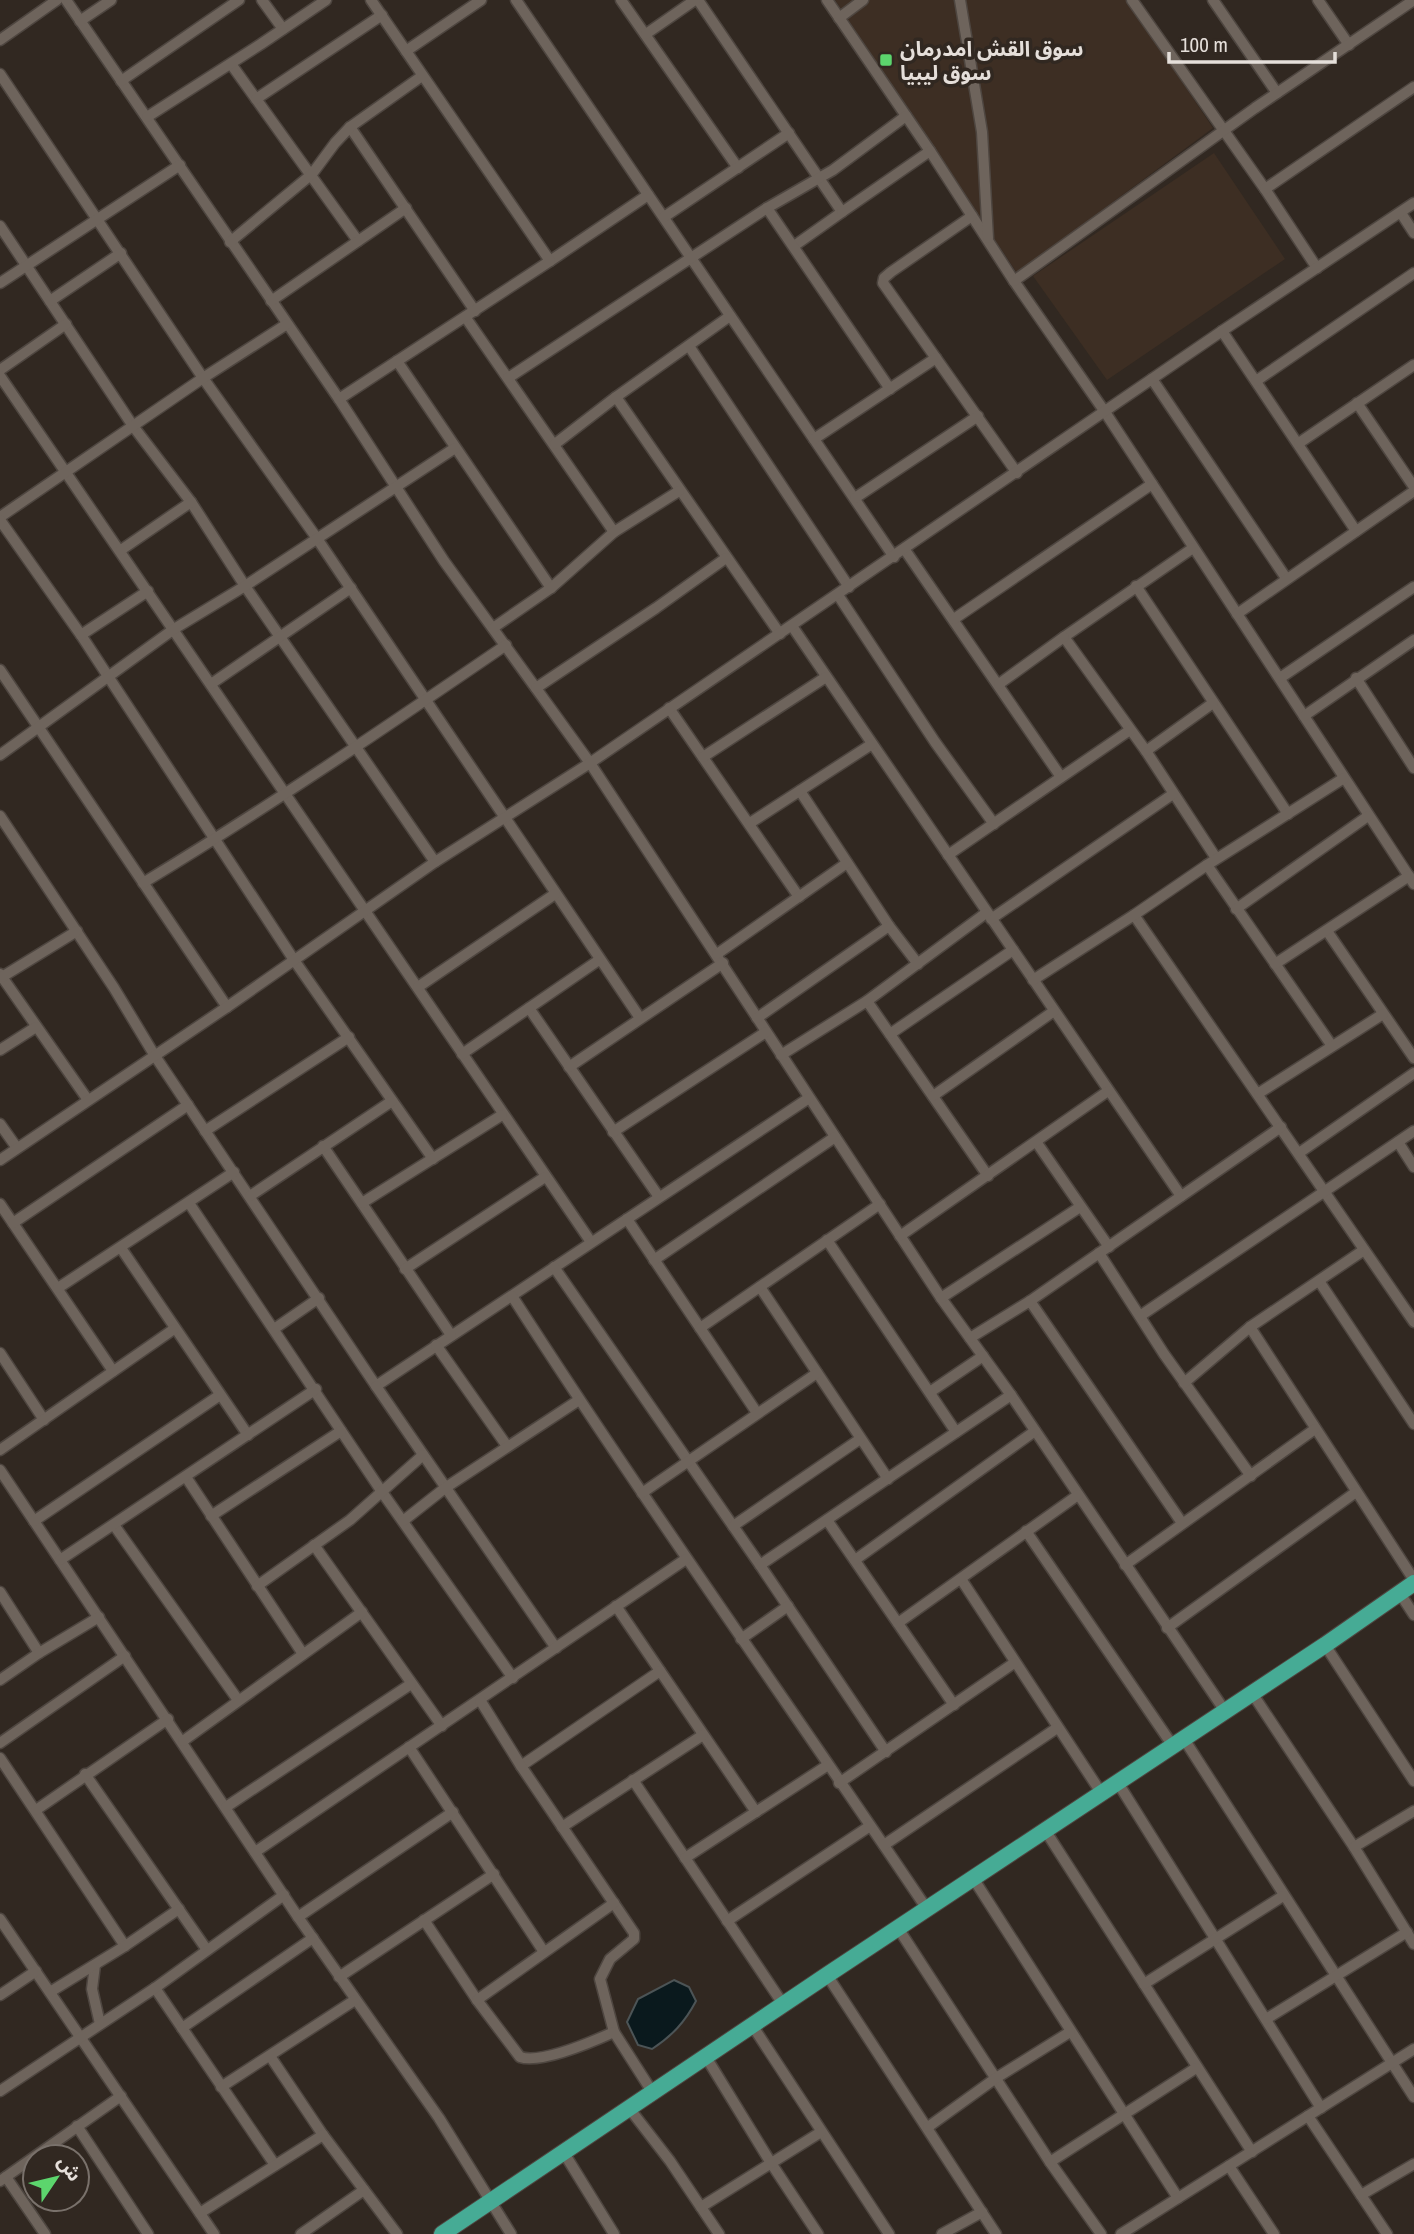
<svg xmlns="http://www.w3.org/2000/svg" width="1414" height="2234" viewBox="0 0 1414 2234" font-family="'Archivo Narrow','Noto Sans Arabic',sans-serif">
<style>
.built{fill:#3d2e23}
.water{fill:#0a191d;stroke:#4c5456;stroke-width:2}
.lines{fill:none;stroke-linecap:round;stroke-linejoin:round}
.minor-casing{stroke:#4e4640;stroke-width:13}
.highway-casing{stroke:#4e4640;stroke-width:18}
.minor{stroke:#6e645c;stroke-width:10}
.highway{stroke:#46ab95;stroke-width:16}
.poi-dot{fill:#5cd56d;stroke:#312821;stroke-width:2.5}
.labels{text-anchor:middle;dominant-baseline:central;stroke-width:7;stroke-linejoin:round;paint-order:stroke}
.poi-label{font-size:21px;font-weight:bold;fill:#e5dfda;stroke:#312821;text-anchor:start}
</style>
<rect width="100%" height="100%" fill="#312821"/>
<g class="built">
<path d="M835,0H1127L1213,128L1017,273Z"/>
<path d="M1214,153L1285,259L1107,380L1033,276Z"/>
</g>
<path class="water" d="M674,1980L689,1987L696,2001C685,2022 672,2036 652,2049L638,2045L627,2022L638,1999Z"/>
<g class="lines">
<g class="minor-casing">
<g id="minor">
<path d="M66,0L339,399L444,561L590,763L941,1298L1011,1395L1225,1711"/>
<path d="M262,0L283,29"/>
<path d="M516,0L894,557"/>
<path d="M621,0L738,168"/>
<path d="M698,0L842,212L794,246"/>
<path d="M827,0L930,151L1014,281L1105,412L1414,884"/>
<path d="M960,0L982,132L988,238"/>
<path d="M1132,0L1265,189L1317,268"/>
<path d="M1213,0L1277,93"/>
<path d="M1318,0L1349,45"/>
<path d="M839,18L863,0"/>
<path d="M80,21L111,0"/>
<path d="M646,34L695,0"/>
<path d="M0,40L57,0"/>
<path d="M406,51L481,0"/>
<path d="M231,64L358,241"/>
<path d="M0,74L203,378L316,537L640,1018"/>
<path d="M121,81L239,0"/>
<path d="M256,99L382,15"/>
<path d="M147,117L261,44L326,0"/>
<path d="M350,127L475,311"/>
<path d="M1265,189L1414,87"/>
<path d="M767,208L890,389"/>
<path d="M842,212L930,151"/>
<path d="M1401,213L1414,233"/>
<path d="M972,216L891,272L884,278L883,283L1017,473"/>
<path d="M664,217L789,133"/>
<path d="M0,226L133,426L191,502L245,586L435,862"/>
<path d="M230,242L312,174L335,143L350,127L422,76"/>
<path d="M550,261L648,195"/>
<path d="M1014,281L1255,108L1414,0"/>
<path d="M0,283L180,165"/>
<path d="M50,301L121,253"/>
<path d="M271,301L406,208"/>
<path d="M466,318L614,532"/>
<path d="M1222,331L1356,531"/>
<path d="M689,346L849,587"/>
<path d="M397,361L551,588"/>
<path d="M0,370L66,324"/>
<path d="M0,376L591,1242"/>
<path d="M508,378L767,208L833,170L906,116"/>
<path d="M1152,379L1286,578"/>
<path d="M1256,381L1414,273"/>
<path d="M616,397L780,634"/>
<path d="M339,399L550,261L371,0"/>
<path d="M1357,403L1414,487"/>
<path d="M814,439L936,358"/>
<path d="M1299,443L1414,365"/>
<path d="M555,444L616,397L730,316"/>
<path d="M855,498L978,416"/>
<path d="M0,517L203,378L287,324"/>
<path d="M0,520L81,635L294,960L433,1159"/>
<path d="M1193,548L1064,637L1146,751L1216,858"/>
<path d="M121,550L191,502"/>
<path d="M905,550L1061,777"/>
<path d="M1136,586L1288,814"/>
<path d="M838,595L935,742L994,824"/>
<path d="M1237,614L1414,491"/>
<path d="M954,619L1152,484"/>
<path d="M792,626L1181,1196"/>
<path d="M493,628L551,588L614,532L679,491"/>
<path d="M81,635L148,591"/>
<path d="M0,670L227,1007"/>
<path d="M1280,678L1414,587"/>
<path d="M1356,678L1414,768"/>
<path d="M211,684L351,588"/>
<path d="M999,684L1064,637"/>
<path d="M536,688L656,608L726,558"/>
<path d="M669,708L799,897"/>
<path d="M1304,716L1414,640"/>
<path d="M1146,751L1213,703"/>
<path d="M0,755L174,629L245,586L455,448"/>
<path d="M703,757L826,677"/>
<path d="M800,791L889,926L918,964"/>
<path d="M0,816L114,988L155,1056L376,1386L809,1098"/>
<path d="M750,823L872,744"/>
<path d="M948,855L1130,730"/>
<path d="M1207,865L1332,1046"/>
<path d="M143,883C267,808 386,727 506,645"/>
<path d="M1236,909L1368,816"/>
<path d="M1134,915L1414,1322"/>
<path d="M991,919L1173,794"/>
<path d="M1327,931L1414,1058"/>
<path d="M717,954L847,863"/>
<path d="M1275,964L1409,876"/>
<path d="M0,974L88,1100"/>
<path d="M2,977L77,931"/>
<path d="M1033,980L1134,915L1207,865L1344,778"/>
<path d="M418,987L555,894"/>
<path d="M867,1001L988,1176"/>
<path d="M529,1008L659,1197"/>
<path d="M757,1018L889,926"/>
<path d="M890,1034L1013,950"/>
<path d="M0,1050L36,1027"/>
<path d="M462,1054L599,960"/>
<path d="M781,1055L867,1001L986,913"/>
<path d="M569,1067L723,963"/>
<path d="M1259,1093L1383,1014"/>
<path d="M933,1096L1054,1011"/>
<path d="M0,1124L17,1148"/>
<path d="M205,1131L349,1037"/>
<path d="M613,1132L766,1032"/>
<path d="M1398,1142L1414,1167"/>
<path d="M1037,1143L1109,1247"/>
<path d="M323,1146L451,1335"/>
<path d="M1299,1153L1414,1073"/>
<path d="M0,1160L227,1007L435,862L590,763L1222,331L1414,203"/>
<path d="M250,1196L392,1101"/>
<path d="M189,1203L382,1492L513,1678"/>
<path d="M362,1203L502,1115"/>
<path d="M0,1204L113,1371"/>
<path d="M627,1219L757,1413"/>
<path d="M13,1223L188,1105"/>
<path d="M900,1236L1108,1091"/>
<path d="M827,1240L956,1432"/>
<path d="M121,1248L248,1435"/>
<path d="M1099,1253L1164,1354L1251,1476"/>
<path d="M654,1260L835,1137"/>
<path d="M554,1267L760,1565L886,1752"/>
<path d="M405,1269L545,1177"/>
<path d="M1319,1281L1414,1424"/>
<path d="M760,1287L888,1479"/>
<path d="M58,1288L234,1172"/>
<path d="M512,1296C645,1503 789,1704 927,1909"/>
<path d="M941,1298L1080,1207"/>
<path d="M1030,1301L1182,1523"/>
<path d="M1140,1316L1414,1131"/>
<path d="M1250,1327L1414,1580"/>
<path d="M700,1328L880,1204"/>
<path d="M274,1329L319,1298"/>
<path d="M970,1338L1030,1301L1281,1127"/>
<path d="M436,1345L507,1446"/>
<path d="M0,1353L44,1420"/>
<path d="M1184,1383L1250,1327L1364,1250"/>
<path d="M376,1386L556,1648"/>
<path d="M930,1392L983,1356"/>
<path d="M0,1450L174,1329"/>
<path d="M0,1470L298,1917L439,2118L511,2234"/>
<path d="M186,1477L303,1654"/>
<path d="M642,1493L817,1373"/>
<path d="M211,1516L341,1431"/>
<path d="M827,1520L954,1705"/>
<path d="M34,1521L220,1395"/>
<path d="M403,1521L445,1488L579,1400"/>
<path d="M114,1525L238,1700"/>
<path d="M733,1526L860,1439"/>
<path d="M1026,1531L1173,1746"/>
<path d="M314,1545L442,1726"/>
<path d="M60,1560L316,1389"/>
<path d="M855,1560L1035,1431"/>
<path d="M760,1565L1011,1395"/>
<path d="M1125,1565L1315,1429"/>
<path d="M961,1579L1102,1794"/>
<path d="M257,1586L350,1520L423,1455"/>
<path d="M0,1592L39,1653"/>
<path d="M1399,1592L1414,1615"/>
<path d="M616,1606L756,1812"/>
<path d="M898,1623L1078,1495"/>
<path d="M1167,1628L1356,1492"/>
<path d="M741,1639L788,1606"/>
<path d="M1325,1645L1414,1781"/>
<path d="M0,1680L39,1653L99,1617"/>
<path d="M1252,1693L1354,1847L1414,1944"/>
<path d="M1184,1739L1414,2097"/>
<path d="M183,1741L362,1612"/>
<path d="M0,1743L125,1656"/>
<path d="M409,1747L544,1952"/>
<path d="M0,1758L125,1946"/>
<path d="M521,1766L660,1671"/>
<path d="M85,1774L207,1950"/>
<path d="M633,1780L783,2004"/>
<path d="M839,1783L1014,1663"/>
<path d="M1118,1783L1321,2108"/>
<path d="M226,1807L411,1684"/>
<path d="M36,1810L168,1719"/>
<path d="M562,1827L703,1735"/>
<path d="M1045,1830L1252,2152"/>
<path d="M884,1845L1057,1728"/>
<path d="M1354,1847L1414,1811"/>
<path d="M255,1852L686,1559"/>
<path d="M685,1858L828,1765"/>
<path d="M973,1878L1178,2198"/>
<path d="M298,1917L453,1812"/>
<path d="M0,1919L214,2234"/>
<path d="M424,1920L477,2000L520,2057C541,2064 594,2041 614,2032L600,1979L610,1959L634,1939V1933L521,1766L480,1700"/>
<path d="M727,1921L870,1826"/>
<path d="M898,1928L1050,2162L1101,2234"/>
<path d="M95,1965L92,1989L100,2024"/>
<path d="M827,1975L996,2234"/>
<path d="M339,1977L494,1874"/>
<path d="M1144,1984L1283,1896"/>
<path d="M155,1988L275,2165"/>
<path d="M50,1992L125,1946L179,1909"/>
<path d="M0,1995L36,1971"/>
<path d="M477,2000L614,1903"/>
<path d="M1266,2019L1407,1932"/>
<path d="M752,2025L889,2234"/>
<path d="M182,2028L313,1938"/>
<path d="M614,2032L653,2093"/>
<path d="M270,2056L323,2135L397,2234"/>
<path d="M706,2057L771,2163L818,2234"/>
<path d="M221,2087L355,2000"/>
<path d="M0,2091L155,1988L284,1895"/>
<path d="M629,2108L670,2161L719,2234"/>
<path d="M1308,2116L1387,2234"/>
<path d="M77,2126L148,2234"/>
<path d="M928,2127L996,2078L1070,2032"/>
<path d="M564,2153L614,2234"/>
<path d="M1050,2162L1196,2068"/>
<path d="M1229,2166L1274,2234"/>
<path d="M6,2177L45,2234"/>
<path d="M0,2181L121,2096"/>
<path d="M1361,2195L1414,2164"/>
<path d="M701,2207L821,2132"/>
<path d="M200,2213L323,2135"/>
<path d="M301,2234L364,2190"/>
<path d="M942,2234L982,2212"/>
<path d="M1121,2234L1414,2049"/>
</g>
</g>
<g class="highway-casing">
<path id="highway" d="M442,2234L827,1975L1325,1645L1414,1583"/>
</g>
<use href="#minor" class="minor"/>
<use href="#highway" class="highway"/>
</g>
<rect class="poi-dot" x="879" y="53" width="14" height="14" rx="3.5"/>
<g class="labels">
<g class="poi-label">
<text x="900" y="48">سوق القش امدرمان<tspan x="900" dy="24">سوق ليبيا</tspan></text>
</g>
</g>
<g transform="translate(56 2178) rotate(55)"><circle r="33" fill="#312821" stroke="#79716b" stroke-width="2"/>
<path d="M0-5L12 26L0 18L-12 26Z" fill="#5cd56d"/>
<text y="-10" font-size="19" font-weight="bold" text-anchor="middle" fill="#e5dfda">ش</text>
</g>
<path d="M1169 52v10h166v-10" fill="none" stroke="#e5dfda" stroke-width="3.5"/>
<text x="1180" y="52" font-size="21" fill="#e5dfda" stroke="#312821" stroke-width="5" paint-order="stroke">100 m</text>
</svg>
